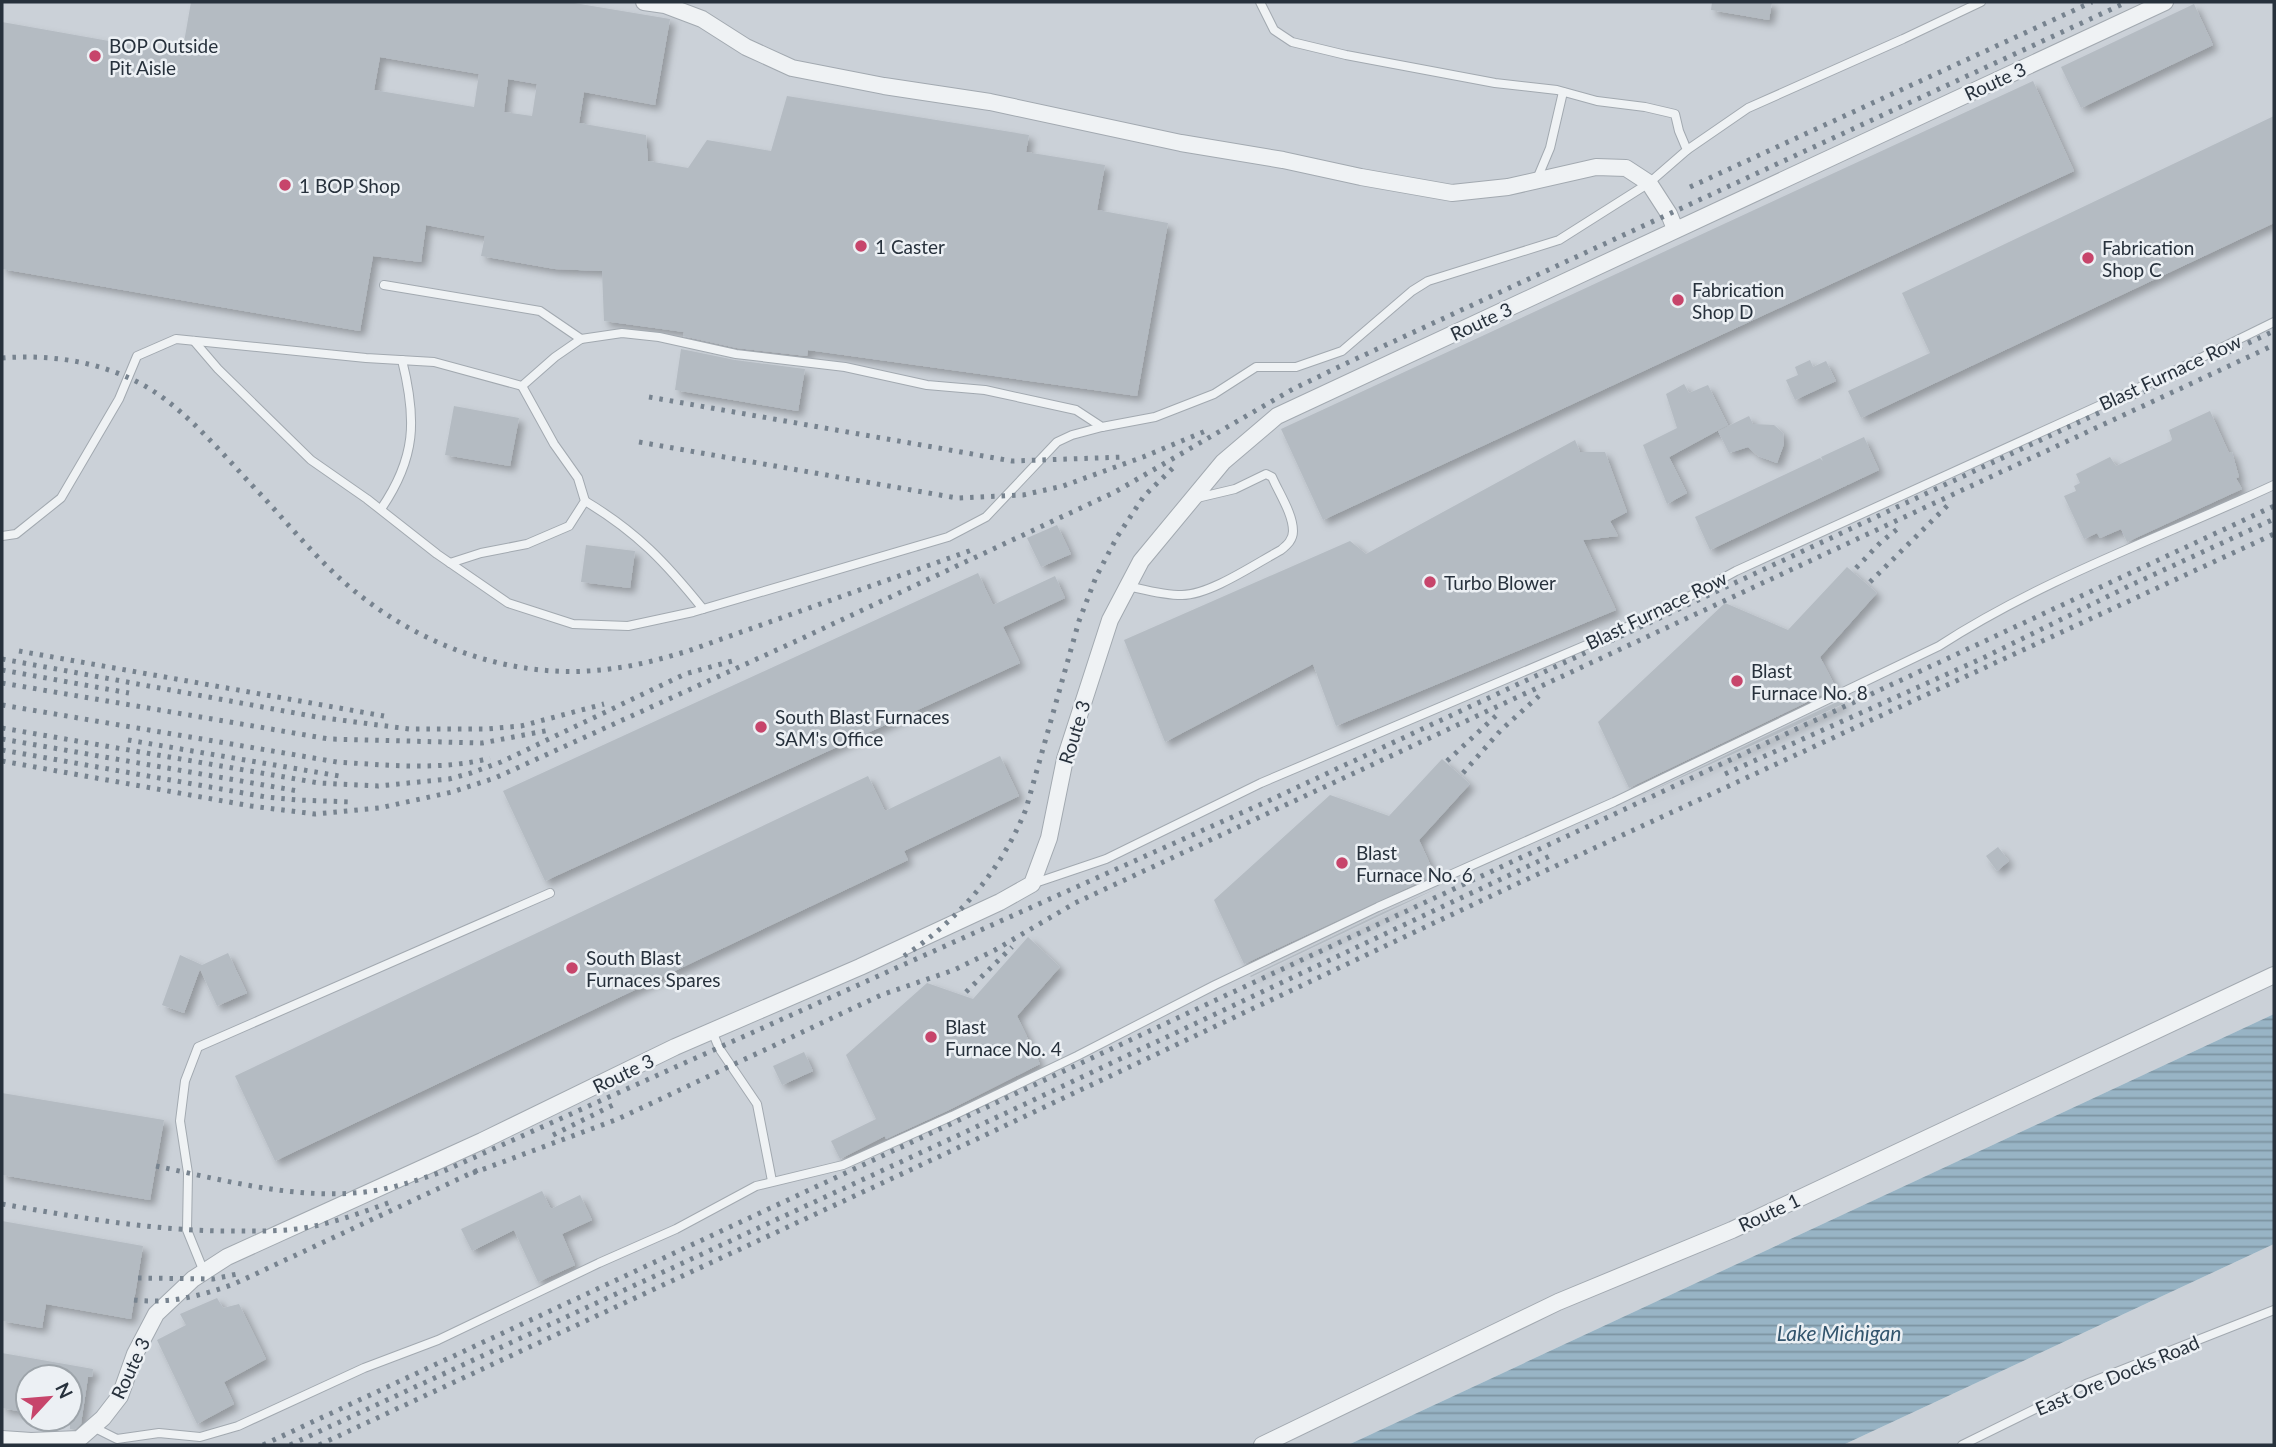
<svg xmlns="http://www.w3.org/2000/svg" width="2276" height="1447" viewBox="0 0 2276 1447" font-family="Lato,sans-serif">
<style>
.built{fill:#cbd1d8;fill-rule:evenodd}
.water{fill:url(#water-rules)}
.building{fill:#b4bbc2;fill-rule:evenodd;filter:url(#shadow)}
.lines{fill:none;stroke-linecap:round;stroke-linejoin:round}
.lane-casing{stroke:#a2a9b0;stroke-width:10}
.street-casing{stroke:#a2a9b0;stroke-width:18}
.lane{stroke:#eff2f4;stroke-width:8}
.street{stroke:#eff2f4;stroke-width:16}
.rail{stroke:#77838f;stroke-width:5;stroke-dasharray:3.5 7;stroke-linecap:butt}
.poi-dot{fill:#c7456b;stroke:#ecf0f4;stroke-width:2.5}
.labels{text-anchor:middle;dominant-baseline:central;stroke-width:5;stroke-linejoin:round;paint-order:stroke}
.poi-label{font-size:19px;fill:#27313c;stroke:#ecf0f4;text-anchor:start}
.street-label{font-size:19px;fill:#27313c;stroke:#ecf0f4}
.water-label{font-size:21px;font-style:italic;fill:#33556d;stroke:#ecf0f4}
</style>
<defs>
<pattern id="water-rules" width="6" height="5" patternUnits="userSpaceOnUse" patternTransform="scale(1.75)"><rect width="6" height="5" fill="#98b4c5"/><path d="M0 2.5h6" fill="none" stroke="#7c93a1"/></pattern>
<filter id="shadow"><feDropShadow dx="5" dy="5" stdDeviation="3.5" flood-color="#0004"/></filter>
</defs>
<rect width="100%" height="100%" fill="#dce2e6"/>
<g class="built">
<path d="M2,2H2274V1014L1348,1445H2ZM28,1377H70V1419H28Z"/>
<path d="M2274,1244V1445H1843Z"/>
</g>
<path class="water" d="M2274,1014V1244L1843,1445H1348Z"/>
<g class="building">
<path d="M191,2H568L670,19L655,105L584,92L579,123L646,135L648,161L688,168L707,140L771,151L787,96L1029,135L1026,152L1105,165L1097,210L1168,223L1137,396L808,350L807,356L737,348L683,336L684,332L604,321L602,271L555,269L481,256L485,236L426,225L421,262L373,256L360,331L2,269V22L182,54ZM380,57L479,74L474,107L374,90ZM508,79L537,84L532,116L504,112Z"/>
<path d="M1712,2H1772L1769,20L1711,10Z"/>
<path d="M2194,4L2213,45L2081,108L2061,67Z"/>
<path d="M2033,81L2074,171L1323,520L1281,429Z"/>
<path d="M2274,116V223L1861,418L1848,391L1930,353L1902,293Z"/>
<path d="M681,349L735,360L805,369L798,411L675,390Z"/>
<path d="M1810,360L1813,367L1826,361L1836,381L1795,400L1786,380L1798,375L1795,367Z"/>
<path d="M1684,384L1689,393L1708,385L1728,425L1669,457L1687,493L1667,504L1643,445L1677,428L1666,394Z"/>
<path d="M454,406L519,418L510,466L445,455Z"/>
<path d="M2210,411L2229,453L2232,452L2239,477L2236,478L2242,489L2127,542L2121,529L2100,538L2097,533L2084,539L2064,496L2076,491L2074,486L2080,483L2076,474L2110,457L2116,466L2171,441L2172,439L2169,430Z"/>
<path d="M1749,416L1753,424L1774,425L1783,433L1784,444L1777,463L1758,456L1748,447L1729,453L1718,431Z"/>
<path d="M1864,437L1879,470L1710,550L1695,517L1820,458L1823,461L1821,457Z"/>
<path d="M1575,440L1580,452H1605L1627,512L1610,521L1618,536L1583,540L1616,610L1336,726L1313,664L1165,742L1124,640L1350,541L1366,554Z"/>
<path d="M1057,525L1071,554L1041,567L1027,538Z"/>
<path d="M586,545L635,551L630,588L581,582Z"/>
<path d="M1847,567L1877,593L1820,657L1836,688L1629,788L1598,722L1725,603L1788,630Z"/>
<path d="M978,573L993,605L1055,576L1065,598L1003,627L1020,663L545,881L503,791Z"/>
<path d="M1841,700L1843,704L1634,799Z"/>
<path d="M1000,756L1019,796L904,851L908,860L275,1161L235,1076L868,776L885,811Z"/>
<path d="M1442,759L1470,784L1419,840L1435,875L1244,964L1214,900L1330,795L1389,816Z"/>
<path d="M1998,847L2009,861L1997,871L1986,856Z"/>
<path d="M1440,887L1251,977L1250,976L1381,913Z"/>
<path d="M1028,937L1060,967L1017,1016L1040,1064L949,1110L886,1139L885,1136L840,1159L831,1141L876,1119L846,1055L927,983L973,999Z"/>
<path d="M228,953L247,993L217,1006L200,969L184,1013L162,1005L180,955L202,965Z"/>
<path d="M804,1052L813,1071L782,1085L773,1066Z"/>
<path d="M2,1093L164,1120L150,1200L2,1175Z"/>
<path d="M542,1191L551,1209L580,1195L592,1220L562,1234L575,1265L538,1282L514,1230L472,1251L461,1229Z"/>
<path d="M2,1221L143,1246L131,1319L46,1304L42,1328L2,1321Z"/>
<path d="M217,1298L223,1308L239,1304L266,1359L224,1382L234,1404L197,1424L157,1340L186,1325L180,1314Z"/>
<path d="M2,1353L93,1369L92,1377H88L81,1424L75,1429H70V1377H28V1413L2,1408Z"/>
</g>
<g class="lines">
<g class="lane-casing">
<g id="lane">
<path d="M1687,150L1748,108L1903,39L1981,2"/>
<path d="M1537,179L1550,148L1563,92"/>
<path d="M384,285L540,311L581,339"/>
<path d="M194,341L218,369L311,460L367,499L437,554L508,603L573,624L628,626L693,612L948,537L986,517L1057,442L1072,435L1102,427"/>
<path d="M585,501C637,532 666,563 703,609"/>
<path d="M381,509C416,458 417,420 402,360"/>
<path d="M2,536L16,534L61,498L119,399L137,356L176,339L366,358L434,362L522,386L555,357L581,339L622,333L659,337L736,354L845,367L927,385L985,390L1076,410L1102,427L1155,417L1214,394L1256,367H1296L1342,351L1412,291L1428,281L1559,240L1649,183L1687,150L1679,131L1675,114L1645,107L1597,101L1557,90L1495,83L1346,55L1292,42L1274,30L1260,2"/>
<path d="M450,563L481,553L527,544L569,526L585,501L578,478L554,444L522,386"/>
<path d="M1128,586C1146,590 1163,595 1182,595C1210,595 1255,564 1281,550C1287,545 1293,540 1293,531C1293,514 1279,493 1272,477L1266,474L1235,489L1197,498"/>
<path d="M1032,884L1106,859L1261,783L1610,635L1681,601L1736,571L2160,378L2274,322"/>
<path d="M712,1031L719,1048L757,1104L772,1181"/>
<path d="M204,1272L187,1230L188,1173L180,1121L185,1081L198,1047L550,893"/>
<path d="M93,1427L117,1439L159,1433L200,1437L238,1426L364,1368L438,1340L599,1263L676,1229L756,1186L843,1165L952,1116L1077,1056L1215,985L1378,907L1614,802L1939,646C2044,578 2162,537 2274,485"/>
<path d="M1962,1445L2086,1384L2274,1310"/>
</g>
</g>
<g class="street-casing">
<g id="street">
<path d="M644,2L665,5L702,19L746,47L792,68L884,86L990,102L1181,143L1283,160L1361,177L1452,193L1508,187L1596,167L1626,168L1649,183L1669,214L1675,229"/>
<path d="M2,1439L31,1441L79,1439L103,1418L120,1396L135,1354L156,1314L193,1279L227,1257L482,1141L675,1047L860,967L1000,902L1032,884L1049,838L1065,759L1110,620L1141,561L1223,462L1277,416L2165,2"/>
<path d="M1262,1445L1558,1302L1732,1230L2274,975"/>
</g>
</g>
<use href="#lane" class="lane"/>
<use href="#street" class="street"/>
<g class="rail">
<path d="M1690,187L2092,2"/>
<path d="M2,358C53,354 105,362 150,389C191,414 232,465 265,499C297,534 328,572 366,600C436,653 528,682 616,668C640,665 664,658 688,651L972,550"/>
<path d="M649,397L1012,461L1126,457"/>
<path d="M639,442L957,498L1023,495L1063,486L1143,457L1208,430"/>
<path d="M1856,568L1881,542L1900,527"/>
<path d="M1870,582L1950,503"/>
<path d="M19,651L384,716"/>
<path d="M2,659L317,717L409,729H486L521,726L604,704"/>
<path d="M2,670L129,693"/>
<path d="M2,683L329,739L482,743L550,730"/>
<path d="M2,705L337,762C385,765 443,771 490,758"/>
<path d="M2,728L319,783L378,786L449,779L471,773L501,762L685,674L732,661"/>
<path d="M2,739L298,791"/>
<path d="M128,740L345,777"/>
<path d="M2,750L266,797L297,800L351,802"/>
<path d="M2,761L251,806L315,814L379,808L452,792L495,778L792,643L1115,492L1293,389L1347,363L2127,2"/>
<path d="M1447,761L1500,712"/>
<path d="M1463,773L1501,730L1539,696"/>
<path d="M1725,774L1983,658L2129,586L2274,519"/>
<path d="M904,956C959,920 1002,869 1026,809L1079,621L1096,577L1117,537L1144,496L1175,466"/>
<path d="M966,992L1012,947"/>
<path d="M553,1135L613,1105"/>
<path d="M156,1166C223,1180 296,1200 365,1192C392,1189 418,1180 444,1171L1268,801L2274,331"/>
<path d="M473,1173L618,1119L881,995L954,970L995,950L1075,903L2274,345"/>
<path d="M2,1204C76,1217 149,1230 224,1231C251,1231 277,1232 304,1228C334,1223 363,1212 391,1202"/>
<path d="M138,1278L213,1279L242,1273"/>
<path d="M134,1300C170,1304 200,1296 234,1284L480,1169"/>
<path d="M263,1445L2274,506"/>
<path d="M290,1445L974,1128L1554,854"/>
<path d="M319,1445L979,1138L1508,888L2274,534"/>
</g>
</g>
<g class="poi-dot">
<circle cx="95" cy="56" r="7"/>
<circle cx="285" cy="185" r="7"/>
<circle cx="861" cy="246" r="7"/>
<circle cx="2088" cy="258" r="7"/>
<circle cx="1678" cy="300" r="7"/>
<circle cx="1430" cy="582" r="7"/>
<circle cx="1737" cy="681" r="7"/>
<circle cx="761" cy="727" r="7"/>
<circle cx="1342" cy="863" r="7"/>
<circle cx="572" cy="968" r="7"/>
<circle cx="931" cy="1037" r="7"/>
</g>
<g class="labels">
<g class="poi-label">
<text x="109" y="45">BOP Outside<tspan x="109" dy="22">Pit Aisle</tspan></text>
<text x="299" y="185">1 BOP Shop</text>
<text x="875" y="246">1 Caster</text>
<text x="2102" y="247">Fabrication<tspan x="2102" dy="22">Shop C</tspan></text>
<text x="1692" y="289">Fabrication<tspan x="1692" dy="22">Shop D</tspan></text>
<text x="1444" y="582">Turbo Blower</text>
<text x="1751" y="670">Blast<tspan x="1751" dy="22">Furnace No. 8</tspan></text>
<text x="775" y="716">South Blast Furnaces<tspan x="775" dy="22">SAM's Office</tspan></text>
<text x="1356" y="852">Blast<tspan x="1356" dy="22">Furnace No. 6</tspan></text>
<text x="586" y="957">South Blast<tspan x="586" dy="22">Furnaces Spares</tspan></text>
<text x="945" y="1026">Blast<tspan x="945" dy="22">Furnace No. 4</tspan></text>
</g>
<g class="street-label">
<text transform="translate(1995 81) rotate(-25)">Route 3</text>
<text transform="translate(1481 321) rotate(-25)">Route 3</text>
<text transform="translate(2170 372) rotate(-25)">Blast Furnace Row</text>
<text transform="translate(1656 610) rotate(-26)">Blast Furnace Row</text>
<text transform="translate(1074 732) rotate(-73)">Route 3</text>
<text transform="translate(623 1073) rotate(-26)">Route 3</text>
<text transform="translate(1769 1212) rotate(-25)">Route 1</text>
<text transform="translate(130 1368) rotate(-65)">Route 3</text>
<text transform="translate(2117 1375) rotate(-23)">East Ore Docks Road</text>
</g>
<g class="water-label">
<text x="1839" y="1332">Lake Michigan</text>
</g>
</g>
<rect width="2276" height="1447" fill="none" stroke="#27313c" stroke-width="7"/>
<g transform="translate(49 1398) rotate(64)"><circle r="33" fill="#ecf0f4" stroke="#9da4aa" stroke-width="2"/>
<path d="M0-5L12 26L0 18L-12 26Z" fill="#c7456b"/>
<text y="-10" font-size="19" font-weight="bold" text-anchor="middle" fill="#27313c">N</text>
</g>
</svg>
